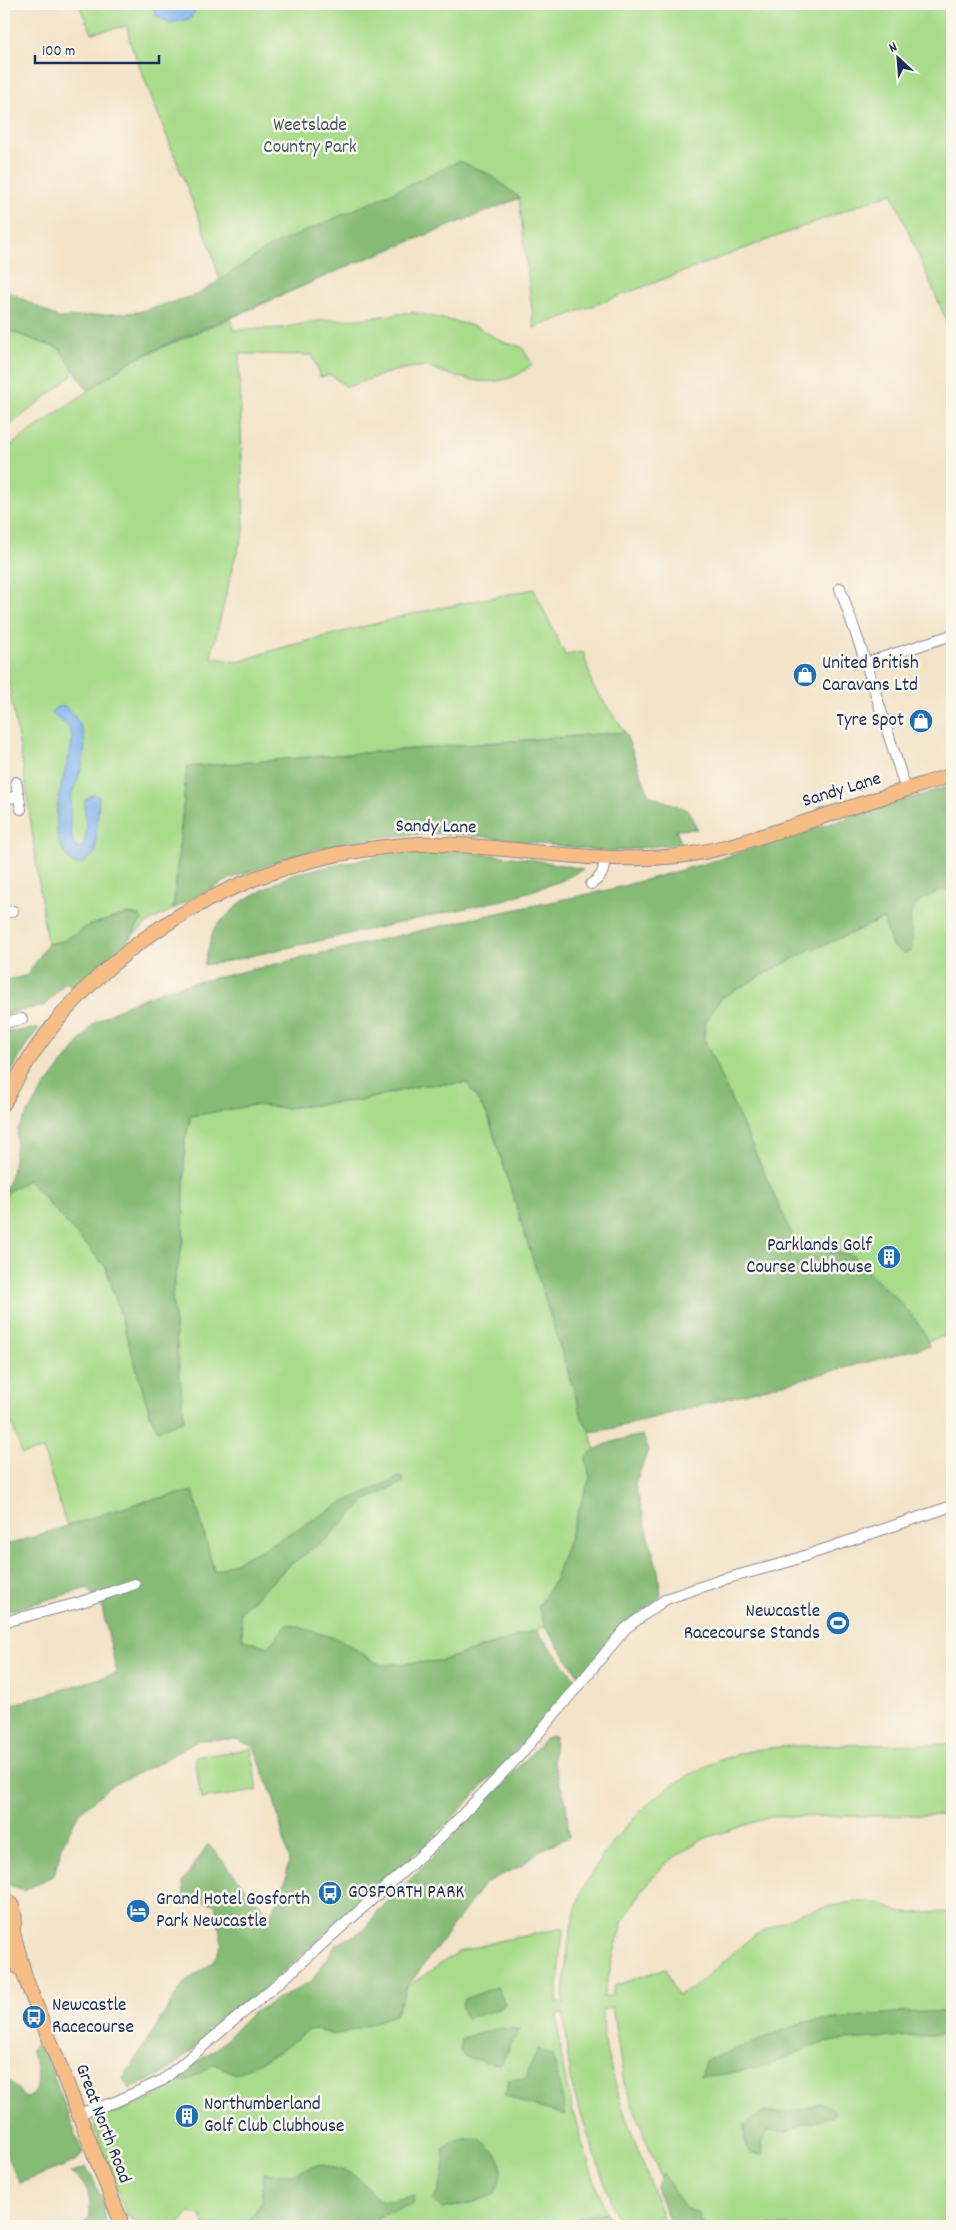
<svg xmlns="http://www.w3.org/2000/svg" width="956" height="2230" viewBox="0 0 956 2230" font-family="Dekko,sans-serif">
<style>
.green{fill:#a8db8a;stroke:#628574}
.forest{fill:#86bb76;stroke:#50756a}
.water{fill:#80b3ed;stroke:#4e71a6}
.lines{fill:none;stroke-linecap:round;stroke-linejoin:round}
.minor-casing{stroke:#878993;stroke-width:12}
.major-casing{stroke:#878993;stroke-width:16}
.minor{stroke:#fff;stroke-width:10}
.major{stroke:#f6be86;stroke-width:14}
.labels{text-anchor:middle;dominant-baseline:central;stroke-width:5;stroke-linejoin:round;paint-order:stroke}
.park-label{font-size:19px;fill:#3e5a69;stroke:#fbf7ec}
.poi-label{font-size:19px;fill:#1b2f5e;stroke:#fbf7ec;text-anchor:start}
.street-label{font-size:19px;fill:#1b2f5e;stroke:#fbf7ec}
</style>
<rect width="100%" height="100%" fill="#fbf7ec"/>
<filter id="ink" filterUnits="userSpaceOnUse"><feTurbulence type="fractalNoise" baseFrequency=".02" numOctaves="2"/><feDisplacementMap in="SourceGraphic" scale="10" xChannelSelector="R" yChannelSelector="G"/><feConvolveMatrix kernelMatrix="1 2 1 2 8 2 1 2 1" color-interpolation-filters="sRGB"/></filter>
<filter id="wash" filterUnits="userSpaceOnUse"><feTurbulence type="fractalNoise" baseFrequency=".0096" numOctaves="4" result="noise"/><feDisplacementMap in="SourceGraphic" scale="20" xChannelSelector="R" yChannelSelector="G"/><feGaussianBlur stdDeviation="1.12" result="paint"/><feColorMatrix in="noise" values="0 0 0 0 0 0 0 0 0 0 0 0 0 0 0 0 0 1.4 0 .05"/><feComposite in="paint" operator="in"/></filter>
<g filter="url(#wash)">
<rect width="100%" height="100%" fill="#f3e3c8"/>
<g class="green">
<path d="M78,4H952V334L892,193L534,328L519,198L353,264L231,318L234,330L282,328L323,320L361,319L412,312L475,326L503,342L522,347L532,364C509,387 478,384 448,374C440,372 432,367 422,367C396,367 372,379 347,387L331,375L320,377L312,355L239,354L244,532L234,561L211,657L238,662L273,650L420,612L534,589L565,655L583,652L593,686L625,732L187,767L173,909L147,923L124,944L136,930L90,925L63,941L47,944L25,779L4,655V450L129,362L231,318L211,249L130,42L127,26L92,33Z"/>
<path d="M4,329L60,349L74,369L71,377L4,430Z"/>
<path d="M952,856V1334L893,1350L836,1252L799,1251L792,1239L704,1039L705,1023L721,998L781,964Z"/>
<path d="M467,1083L488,1116L582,1417L590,1432L595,1449L586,1457L590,1478L555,1580L538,1607L545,1627L441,1661L380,1665L341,1640L268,1647L243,1640L240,1612L291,1564L330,1536L366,1500L403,1482L344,1502L261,1550L214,1572L193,1491L142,1502L67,1527L43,1450L22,1454L8,1411H4V1199L9,1191L28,1180L106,1267L151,1417L158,1430L184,1420L172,1294L183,1241L185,1140L191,1116L254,1105L285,1108L363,1100L423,1085Z"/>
<path d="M952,1744V1815L770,1817L700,1840L666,1863L642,1890L622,1923L603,1997L612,1996L614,1986L666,1968L677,1995L693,1988L754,1935L801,1913L855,1901L883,1904L901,1913L952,1912V2226H685L663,2183L624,2083L612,2007L603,2009L604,2043L620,2101L666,2226H619L573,2090L567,2052L564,2014L557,2015C561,2089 586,2158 611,2226H204L201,2215L189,2213L177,2226H143L127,2216L94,2129L98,2119L151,2099L203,2064L278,2053L308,2030L317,2029L333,2035L395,2015L407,1987L458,1952L503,1940L564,1928L560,1956L557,2003H563C565,1966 568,1930 580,1895C585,1882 594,1870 601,1859C636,1805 691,1763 755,1750C781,1745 808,1746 835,1745C874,1745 913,1744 952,1744Z"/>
<path d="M251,1749L257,1791L201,1799L195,1757Z"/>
</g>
<g class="forest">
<path d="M459,161L489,174L520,198L353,264L172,342L129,362L88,391L60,349L4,329V289L59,318L138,312L199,294L269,247L383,197Z"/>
<path d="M625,732L649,795L688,810L697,829L676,830L681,843L610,852L479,836L430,833L382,837L338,844L295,855L230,879L173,909L187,767Z"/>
<path d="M952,785V886C935,894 906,901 911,924C912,934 914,941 911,951L904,953L892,946L883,919L825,945L811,949L721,998L705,1023L704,1039L799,1250L851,1254C873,1281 920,1312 929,1346L610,1429L590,1432L582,1417L488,1116L467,1083L423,1085L363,1100L285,1108L254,1105L191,1116L185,1140L183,1241L172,1294L184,1420L158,1430L151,1417L106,1267L28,1180L9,1191L4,1199V1193L12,1172L18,1129L41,1092L94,1023L126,1005L167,989L488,915L608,890L703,864Z"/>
<path d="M459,851L530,859L583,869L561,881L507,899L219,963L204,965L214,928L243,901L292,874L400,852Z"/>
<path d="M127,914L139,915L142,920L124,944L77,990L66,982L44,1006L4,1014V981L28,975L47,944L63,941L90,925Z"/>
<path d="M39,1028L27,1044L4,1085V1033Z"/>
<path d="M643,1435L648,1450L635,1485L658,1571L661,1596L623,1626L581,1679L545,1627L538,1607L555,1580L590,1478L586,1457C602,1442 622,1439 643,1435Z"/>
<path d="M402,1476L403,1482L366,1500L330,1536L291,1564L240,1611L243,1640L268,1647L288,1624L341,1640L380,1665L441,1661L536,1630L577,1681L517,1750L434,1837L235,2014L165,2073L129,2089L123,2079L183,1984L212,1963L222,1944L215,1904L184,1897L183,1882L208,1844L270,1916L285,1883L289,1860L274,1800L254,1747L236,1739L199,1740L155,1765L109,1787L79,1813L63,1843L54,1875L24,1891L8,1884L4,1879V1710L14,1704L117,1673L102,1608L88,1588L4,1612V1546L142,1502L193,1491L214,1572L261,1550L344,1502Z"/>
<path d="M555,1736L553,1761L566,1802L569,1837L539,1851L523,1865L485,1883L407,1987L395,2015L343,2033L333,2035L317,2029L308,2030L278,2053L236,2074L214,2064L188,2081H180L185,2071L223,2043L251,2014L312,1981L336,1945L364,1930L379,1910L427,1863L547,1737Z"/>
<path d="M497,1987L505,2004L496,2010L466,2018L462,2007L464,1999Z"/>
<path d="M952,2011V2034L842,2040L814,2045L771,2064L721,2075L701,2076L705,2061L804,2022L894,2013Z"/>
<path d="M500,2028L520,2029L500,2065L465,2057L460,2052L462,2038Z"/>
<path d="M40,2041L83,2153L77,2161L20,2183L8,2159L4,2139V2082L9,2080L25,2097L32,2096C43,2083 35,2064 31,2049Z"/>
<path d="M538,2048L553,2056L566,2115L529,2105L505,2095L508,2080L526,2078Z"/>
<path d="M821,2102L834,2110V2117L805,2123L787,2132L768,2130L761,2143L763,2155L750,2153L745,2142L744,2125L763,2113H781L805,2109Z"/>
<path d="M479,2138C503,2158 506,2163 495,2194L475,2202L443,2209L433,2200C443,2180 447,2172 443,2149L456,2140Z"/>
<path d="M320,2164C333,2168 347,2170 358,2178C368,2186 373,2201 388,2201C396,2201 406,2196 415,2196L413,2204C400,2208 377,2214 371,2226H244L261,2204L263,2173L292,2174Z"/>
<path d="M86,2167C97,2185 106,2206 106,2226H83L90,2216C91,2195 88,2184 70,2173Z"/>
<path d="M663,2173L684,2207L698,2213L704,2226H672L656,2188Z"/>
<path d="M606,2212L611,2226H576L579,2217Z"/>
</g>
<g class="water">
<path d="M151,4H197L198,6L190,19L170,23L157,16Z"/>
<path d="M65,706C89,727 88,750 78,779C77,784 73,788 72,793C69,805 69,841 77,849L84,846L87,827L85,817V800L94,794L99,797L95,853L82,864H74C46,841 58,798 66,767C69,755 75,742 70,730C67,721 56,720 51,712L57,707Z"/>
</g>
</g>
<g filter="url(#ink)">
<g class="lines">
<g class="minor-casing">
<g id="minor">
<path d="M840,588L866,663"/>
<path d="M16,782L21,809"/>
<path d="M906,790L866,663L952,635"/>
<path d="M4,799L19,796"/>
<path d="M591,884C602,877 604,872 604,859"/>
<path d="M4,913L13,911"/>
<path d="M4,1023L22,1019"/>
<path d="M4,1622L78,1603L135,1584"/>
<path d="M78,2114L115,2102L163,2080L289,1974L436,1842L523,1752L626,1628L666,1599L721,1580L784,1563L952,1506"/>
</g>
</g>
<g class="major-casing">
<g id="major">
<path d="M4,1103C72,964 217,869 369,849C392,846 415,843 438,844C515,847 590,863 666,857C712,854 756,838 800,824C851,807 902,791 952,775"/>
<path d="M4,1897C18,1908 18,1927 4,1938"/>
<path d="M12,1929L26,1980L120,2219V2226"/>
<path d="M4,1948L18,1967"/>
</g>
</g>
<use href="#minor" class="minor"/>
<use href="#major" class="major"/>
</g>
</g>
<defs>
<g id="shop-disc" transform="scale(1.25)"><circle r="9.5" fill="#1f6fb2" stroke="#fbf7ec"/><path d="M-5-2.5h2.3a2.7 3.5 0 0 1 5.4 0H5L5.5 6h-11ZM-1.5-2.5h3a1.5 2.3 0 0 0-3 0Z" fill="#fff"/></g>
<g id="building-disc" transform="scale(1.25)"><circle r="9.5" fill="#1f6fb2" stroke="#fbf7ec"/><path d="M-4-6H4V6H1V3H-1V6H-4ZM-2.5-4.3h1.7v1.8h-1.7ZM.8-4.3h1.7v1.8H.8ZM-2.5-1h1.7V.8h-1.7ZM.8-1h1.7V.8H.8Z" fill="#fff"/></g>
<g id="stadium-disc" transform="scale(1.25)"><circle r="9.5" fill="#1f6fb2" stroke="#fbf7ec"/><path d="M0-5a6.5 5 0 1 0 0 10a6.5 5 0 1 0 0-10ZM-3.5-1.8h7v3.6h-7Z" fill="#fff"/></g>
<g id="bus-disc" transform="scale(1.25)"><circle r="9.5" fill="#1f6fb2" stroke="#fbf7ec"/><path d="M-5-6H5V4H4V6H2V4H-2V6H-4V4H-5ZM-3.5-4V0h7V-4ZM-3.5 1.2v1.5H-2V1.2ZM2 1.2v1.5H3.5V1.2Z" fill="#fff"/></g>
<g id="hotel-disc" transform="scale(1.25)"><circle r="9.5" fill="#1f6fb2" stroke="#fbf7ec"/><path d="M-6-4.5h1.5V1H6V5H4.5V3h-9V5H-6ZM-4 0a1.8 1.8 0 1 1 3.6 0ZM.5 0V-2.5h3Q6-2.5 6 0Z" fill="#fff"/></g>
</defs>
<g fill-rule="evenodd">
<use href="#shop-disc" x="805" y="675"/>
<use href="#shop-disc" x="921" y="721"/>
<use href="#building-disc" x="889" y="1257"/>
<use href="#stadium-disc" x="838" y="1623"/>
<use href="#bus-disc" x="330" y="1893"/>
<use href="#hotel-disc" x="138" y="1911"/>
<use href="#bus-disc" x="34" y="2017"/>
<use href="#building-disc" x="187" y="2116"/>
</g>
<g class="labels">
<g class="park-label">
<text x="310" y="126">Weetslade<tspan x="310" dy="22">Country Park</tspan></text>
</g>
<g class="poi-label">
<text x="822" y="664">United British<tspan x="822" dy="22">Caravans Ltd</tspan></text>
<text x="904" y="721" text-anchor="end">Tyre Spot</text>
<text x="872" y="1246" text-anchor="end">Parklands Golf<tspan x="872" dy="22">Course Clubhouse</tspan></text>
<text x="820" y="1612" text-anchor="end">Newcastle<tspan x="820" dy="22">Racecourse Stands</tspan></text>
<text x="348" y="1893">GOSFORTH PARK</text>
<text x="156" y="1900">Grand Hotel Gosforth<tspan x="156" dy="22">Park Newcastle</tspan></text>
<text x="52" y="2006">Newcastle<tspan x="52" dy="22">Racecourse</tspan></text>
<text x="204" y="2105">Northumberland<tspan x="204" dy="22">Golf Club Clubhouse</tspan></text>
</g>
<g class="street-label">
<text transform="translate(842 791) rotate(-17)">Sandy Lane</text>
<text transform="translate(436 828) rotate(1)">Sandy Lane</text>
<text transform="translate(102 2124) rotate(69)">Great North Road</text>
</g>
</g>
<rect width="956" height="2230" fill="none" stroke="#fbf7ec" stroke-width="20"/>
<g transform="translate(898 58) rotate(334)" stroke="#fbf7ec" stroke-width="4" paint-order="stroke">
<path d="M0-4L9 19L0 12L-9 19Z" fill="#1b2f5e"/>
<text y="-8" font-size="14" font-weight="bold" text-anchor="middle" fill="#1b2f5e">N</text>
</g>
<path d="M35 55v8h124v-8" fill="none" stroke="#1b2f5e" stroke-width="2.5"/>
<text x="42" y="55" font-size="15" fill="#1b2f5e" stroke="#fbf7ec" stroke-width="4" paint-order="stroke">100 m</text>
</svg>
